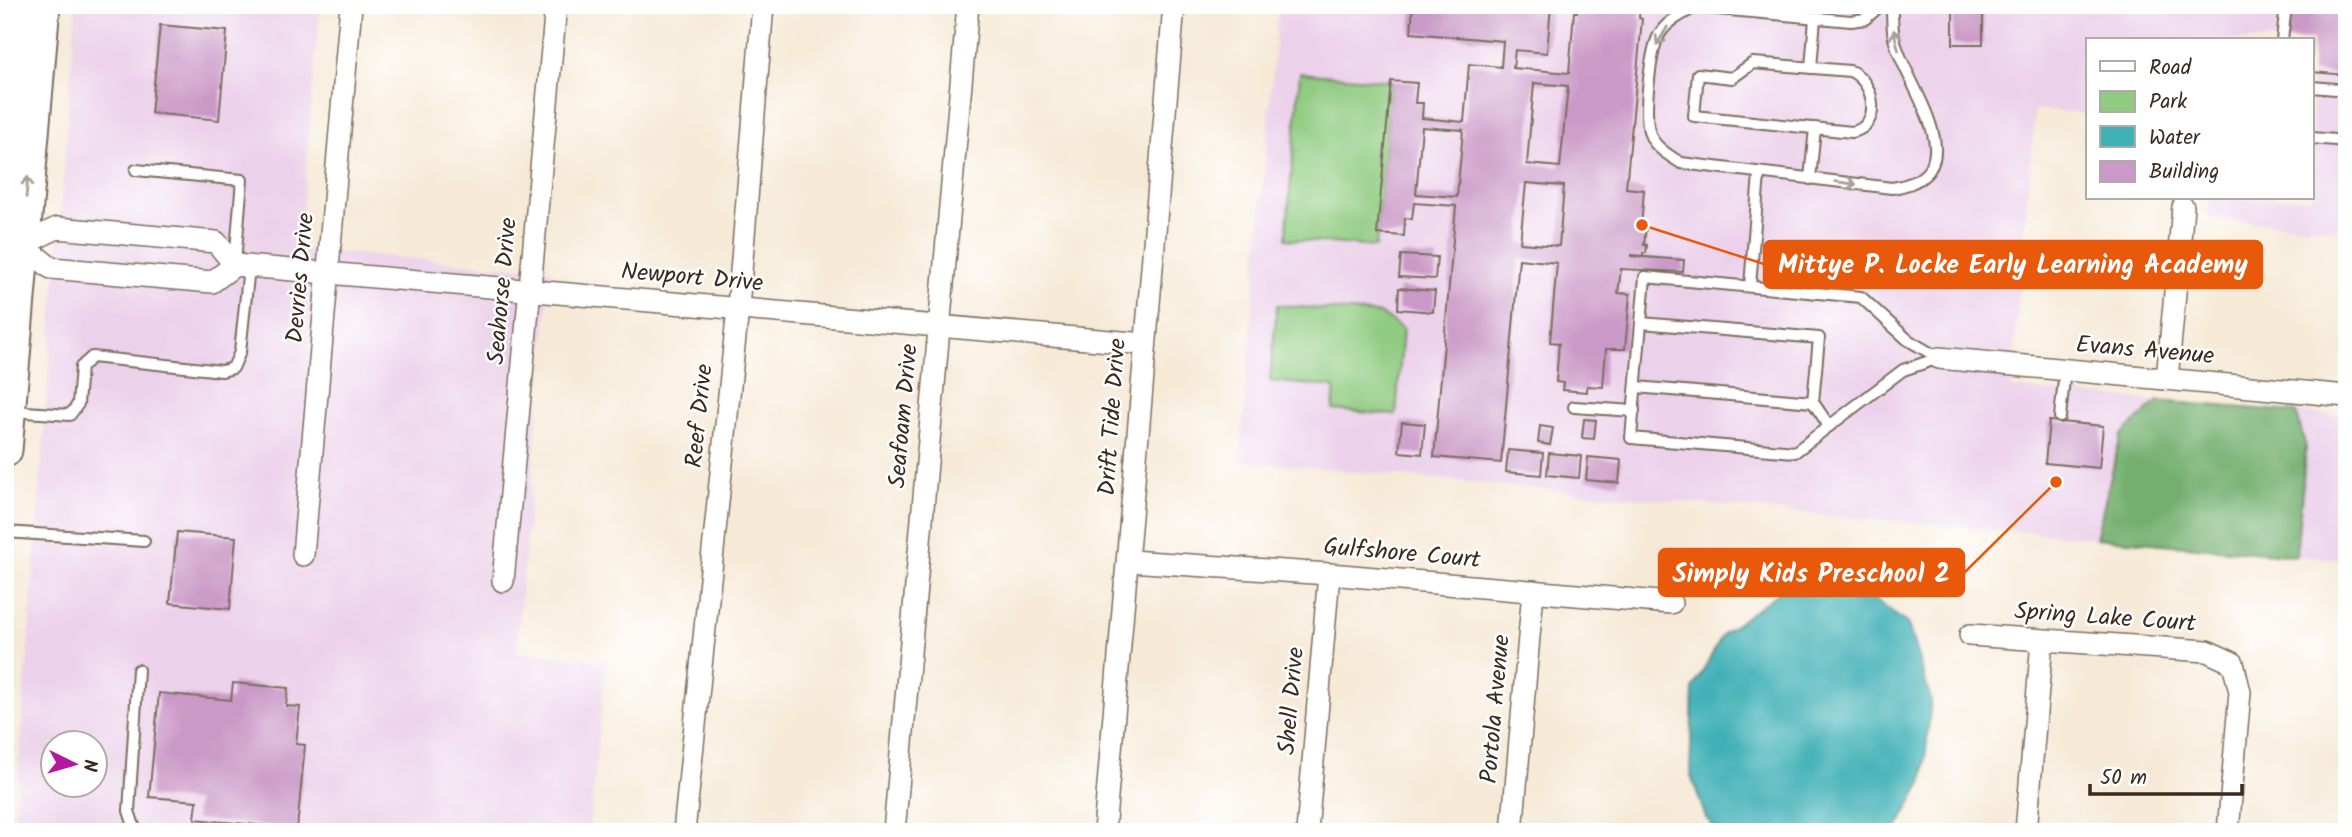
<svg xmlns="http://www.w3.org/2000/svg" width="2352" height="837" viewBox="0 0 2352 837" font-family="Kalam,sans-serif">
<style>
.built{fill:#ecd1ea;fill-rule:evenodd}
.green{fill:#8fcb80;stroke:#657a4f;stroke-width:2}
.forest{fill:#73af6e;stroke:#576c46;stroke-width:2}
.water{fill:#3fb0b6;stroke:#3d6d6a;stroke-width:2}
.building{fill:#cb99c7;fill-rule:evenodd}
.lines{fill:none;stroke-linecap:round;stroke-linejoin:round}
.service-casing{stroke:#7c6d5f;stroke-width:14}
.minor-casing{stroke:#7c6d5f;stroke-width:24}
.primary-casing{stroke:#7c6d5f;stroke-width:37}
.service{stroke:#fff;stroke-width:10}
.minor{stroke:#fff;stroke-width:21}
.primary{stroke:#fff;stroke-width:33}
.oneway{stroke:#a79f9a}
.labels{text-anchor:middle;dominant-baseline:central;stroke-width:5;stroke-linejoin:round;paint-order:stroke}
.street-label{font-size:24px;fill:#3b2a1e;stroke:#fff}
.leader{fill:none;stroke:#e8590c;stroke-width:2.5}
.callout-dot{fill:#e8590c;stroke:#fff;stroke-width:2.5}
.callout{fill:#e8590c;stroke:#e8590c;stroke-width:2.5}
.callout-label{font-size:26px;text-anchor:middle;font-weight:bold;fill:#fff}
</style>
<rect width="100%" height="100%" fill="#fff"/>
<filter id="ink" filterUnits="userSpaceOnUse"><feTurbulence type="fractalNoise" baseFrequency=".0143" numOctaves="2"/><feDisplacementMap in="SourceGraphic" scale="14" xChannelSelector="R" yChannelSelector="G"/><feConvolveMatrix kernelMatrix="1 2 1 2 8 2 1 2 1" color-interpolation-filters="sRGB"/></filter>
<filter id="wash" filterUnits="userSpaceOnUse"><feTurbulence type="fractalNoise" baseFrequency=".00686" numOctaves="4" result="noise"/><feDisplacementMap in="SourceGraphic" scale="28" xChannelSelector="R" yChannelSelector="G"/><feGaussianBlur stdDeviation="1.57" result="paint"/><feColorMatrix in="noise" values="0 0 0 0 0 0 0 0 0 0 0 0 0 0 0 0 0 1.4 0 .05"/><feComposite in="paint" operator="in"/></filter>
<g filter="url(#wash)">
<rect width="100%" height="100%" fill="#f6ead7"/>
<g class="built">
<path d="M76,5H320L299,249L551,270L516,652L606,661L589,832H14ZM52,742H94V784H52Z"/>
<path d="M1278,5H2347V230L2207,218L2209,198H2312V40H2088V114L2035,109L2011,388L2158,401L2121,435L2096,538L1822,515L1240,461Z"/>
<path d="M2296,412L2347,416V560L2296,556L2306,447Z"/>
</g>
<g class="green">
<path d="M1300,73L1391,81L1376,247L1286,239Z"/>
<path d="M1277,305L1381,314L1403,329L1396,415L1333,410L1335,387L1270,381Z"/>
</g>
<path class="forest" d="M2158,401L2296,412L2306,447L2296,556L2096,538L2121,435Z"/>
<path class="water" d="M1836,577L1876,600L1908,624L1931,700L1923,781L1897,828L1892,832H1718L1706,818L1690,773L1693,689L1723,634L1782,590Z"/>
<g id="blocks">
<g class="building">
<path d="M1413,5H1551L1547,53L1515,50L1513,68L1569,73L1574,12H1577L1578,6L1633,11L1634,5H1640L1639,18L1642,19L1626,188L1644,190L1641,227H1646L1644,245H1647L1646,253H1643V256L1631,255V256L1684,260L1683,272L1621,269L1618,293L1630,294L1625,349H1606L1603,387L1587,386V392L1562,390L1563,383L1556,382L1559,343L1550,342L1557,263L1519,259L1501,463L1434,457L1456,206L1414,203L1412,219L1405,218L1404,236L1377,234L1391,81L1417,83L1415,103H1423L1422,118L1464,122L1469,64L1501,67L1503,41L1411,33ZM1534,83L1568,86L1560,167L1527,164ZM1422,127L1463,130L1457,197L1416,194ZM1526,183L1564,186L1559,246L1520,243Z"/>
<rect x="1953" y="5" width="30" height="39"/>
<path d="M2288,5H2347V75L2312,72V40H2285Z"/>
<path d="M160,25L227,31L219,120L151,113Z"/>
<path d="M1401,255L1437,257L1435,279L1399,277Z"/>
<path d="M1399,288L1435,291L1433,312L1398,309Z"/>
<path d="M1584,419L1596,420L1594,439L1582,438Z"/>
<path d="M2049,421L2103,426L2099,468L2045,463Z"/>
<path d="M1402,422L1425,424L1422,454L1399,452Z"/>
<path d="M1540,426L1553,428L1550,445L1538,443Z"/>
<path d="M1508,450L1543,453L1541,475L1506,472Z"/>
<path d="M1549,453L1581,456L1579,478L1547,475Z"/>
<path d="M1588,457L1621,460L1619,483L1586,480Z"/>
<path d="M177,532L236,537L230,609L170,603Z"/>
<path d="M233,683L288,688L286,706L300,707L296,744L305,745L297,829L195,819L197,801L149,797L159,693L231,700Z"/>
</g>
</g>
</g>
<g filter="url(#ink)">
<use href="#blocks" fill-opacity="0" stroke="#7c6d5f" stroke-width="2"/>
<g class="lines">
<g class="service-casing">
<g id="service">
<path d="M1881,5L1865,19L1851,21L1695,7C1681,15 1665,22 1658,37C1650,55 1643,116 1650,134C1654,147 1670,156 1681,163L1892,188C1983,174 1903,83 1894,38C1892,28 1892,16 1892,5"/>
<path d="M2282,40L2286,5"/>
<path d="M1753,63L1850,71C1875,81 1883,126 1852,132L1694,116L1698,74L1732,78Z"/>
<path d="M1811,68L1815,18"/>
<path d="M2312,87L2347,90"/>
<path d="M2312,138L2347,141"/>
<path d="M136,170L242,180L235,262"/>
<path d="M1810,179L1815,128"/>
<path d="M1645,277L1861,297L1908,340L1939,358L1903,370L1795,452L1631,438Z"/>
<path d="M1750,286L1759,174"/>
<path d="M1641,323L1819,338L1813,402L1829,426"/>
<path d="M1636,387L1813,402"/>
<path d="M1574,407L1634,411"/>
<path d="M11,411L70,415L78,404L81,367L92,357L222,371L233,368L240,352L249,267"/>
<path d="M2060,417L2065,370"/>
<path d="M5,532L144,541"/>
<path d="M136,832L129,811L138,670"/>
</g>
</g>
<g class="minor-casing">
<g id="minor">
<path d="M57,228L216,242L235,265L212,282L51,268L22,245Z"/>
<path d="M235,265L1145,344"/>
<path d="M1939,358L2347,396"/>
<path d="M2167,379L2183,207"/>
<path d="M303,555L351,5"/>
<path d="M1129,561L1329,574L1671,603"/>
<path d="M503,581L556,5"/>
<path d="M1970,635L2207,651L2233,663L2240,692L2228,832"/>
<path d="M684,832L738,308L763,5"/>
<path d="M894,832L968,5"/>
<path d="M1104,832C1129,556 1150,281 1174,5"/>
<path d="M1307,832L1329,574"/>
<path d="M1512,832L1533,591"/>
<path d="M2026,832L2042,641"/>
</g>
</g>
<g class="primary-casing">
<g id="primary">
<path d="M5,130L14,5"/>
<path d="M5,450L43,5"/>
</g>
</g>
<use href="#service" class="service"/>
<use href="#minor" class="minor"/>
<use href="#primary" class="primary"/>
</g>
<defs><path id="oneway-shaft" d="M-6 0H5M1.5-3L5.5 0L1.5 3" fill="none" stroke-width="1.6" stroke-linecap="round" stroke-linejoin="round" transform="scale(1.75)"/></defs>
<g class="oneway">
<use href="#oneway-shaft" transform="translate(1662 36) rotate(121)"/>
<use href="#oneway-shaft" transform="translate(1896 40) rotate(-104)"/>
<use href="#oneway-shaft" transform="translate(1846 183) rotate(7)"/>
<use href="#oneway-shaft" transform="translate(27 187) rotate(-85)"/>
</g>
</g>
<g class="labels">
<g class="street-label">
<text transform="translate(301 278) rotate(-85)">Devries Drive</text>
<text transform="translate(692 278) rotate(5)">Newport Drive</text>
<text transform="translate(503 291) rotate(-85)">Seahorse Drive</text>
<text transform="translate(2145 351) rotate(5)">Evans Avenue</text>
<text transform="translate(700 416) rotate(-84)">Reef Drive</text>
<text transform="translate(904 416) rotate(-85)">Seafoam Drive</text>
<text transform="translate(1113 417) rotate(-86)">Drift Tide Drive</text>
<text transform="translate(1402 554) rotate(5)">Gulfshore Court</text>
<text transform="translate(2105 618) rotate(4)">Spring Lake Court</text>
<text transform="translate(1292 701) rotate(-85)">Shell Drive</text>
<text transform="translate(1496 709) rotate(-85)">Portola Avenue</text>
</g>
</g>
<path class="leader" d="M1642 225L1764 264M2056 482L1964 573"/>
<g class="callout-dot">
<circle cx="1642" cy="225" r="7"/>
<circle cx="2056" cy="482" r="7"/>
</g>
<g class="callout">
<rect x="1764" y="241" width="498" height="47" rx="7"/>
<rect x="1659" y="549" width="305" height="47" rx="7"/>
</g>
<g class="callout-label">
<text x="2013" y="273">Mittye P. Locke Early Learning Academy</text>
<text x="1811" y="582">Simply Kids Preschool 2</text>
</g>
<rect width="2352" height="837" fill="none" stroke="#fff" stroke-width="28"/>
<rect x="2086" y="38" width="228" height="161" fill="#ffffff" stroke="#b1aaa5" stroke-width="2"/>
<rect x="2100" y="61" width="35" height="10" fill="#ffffff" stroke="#b1aaa5" stroke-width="2"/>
<text x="2149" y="74" font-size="21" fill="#3b2a1e">Road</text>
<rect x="2100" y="91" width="35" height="21" fill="#8fcb80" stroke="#b1aaa5" stroke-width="2"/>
<text x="2149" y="108" font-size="21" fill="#3b2a1e">Park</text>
<rect x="2100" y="126" width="35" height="21" fill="#3fb0b6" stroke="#b1aaa5" stroke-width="2"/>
<text x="2149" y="144" font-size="21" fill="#3b2a1e">Water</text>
<rect x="2100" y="161" width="35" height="21" fill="#cb99c7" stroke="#b1aaa5" stroke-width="2"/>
<text x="2149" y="178" font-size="21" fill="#3b2a1e">Building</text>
<g transform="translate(74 764) rotate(95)"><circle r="33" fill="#ffffff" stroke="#b1aaa5" stroke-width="2"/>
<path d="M0-5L12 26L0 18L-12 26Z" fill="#b5179e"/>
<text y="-10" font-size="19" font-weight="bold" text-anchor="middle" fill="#3b2a1e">N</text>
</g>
<path d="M2090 784v10h152v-10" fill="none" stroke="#3b2a1e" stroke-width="3.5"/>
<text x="2100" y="784" font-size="21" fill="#3b2a1e" stroke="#ffffff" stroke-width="5" paint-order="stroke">50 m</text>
</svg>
